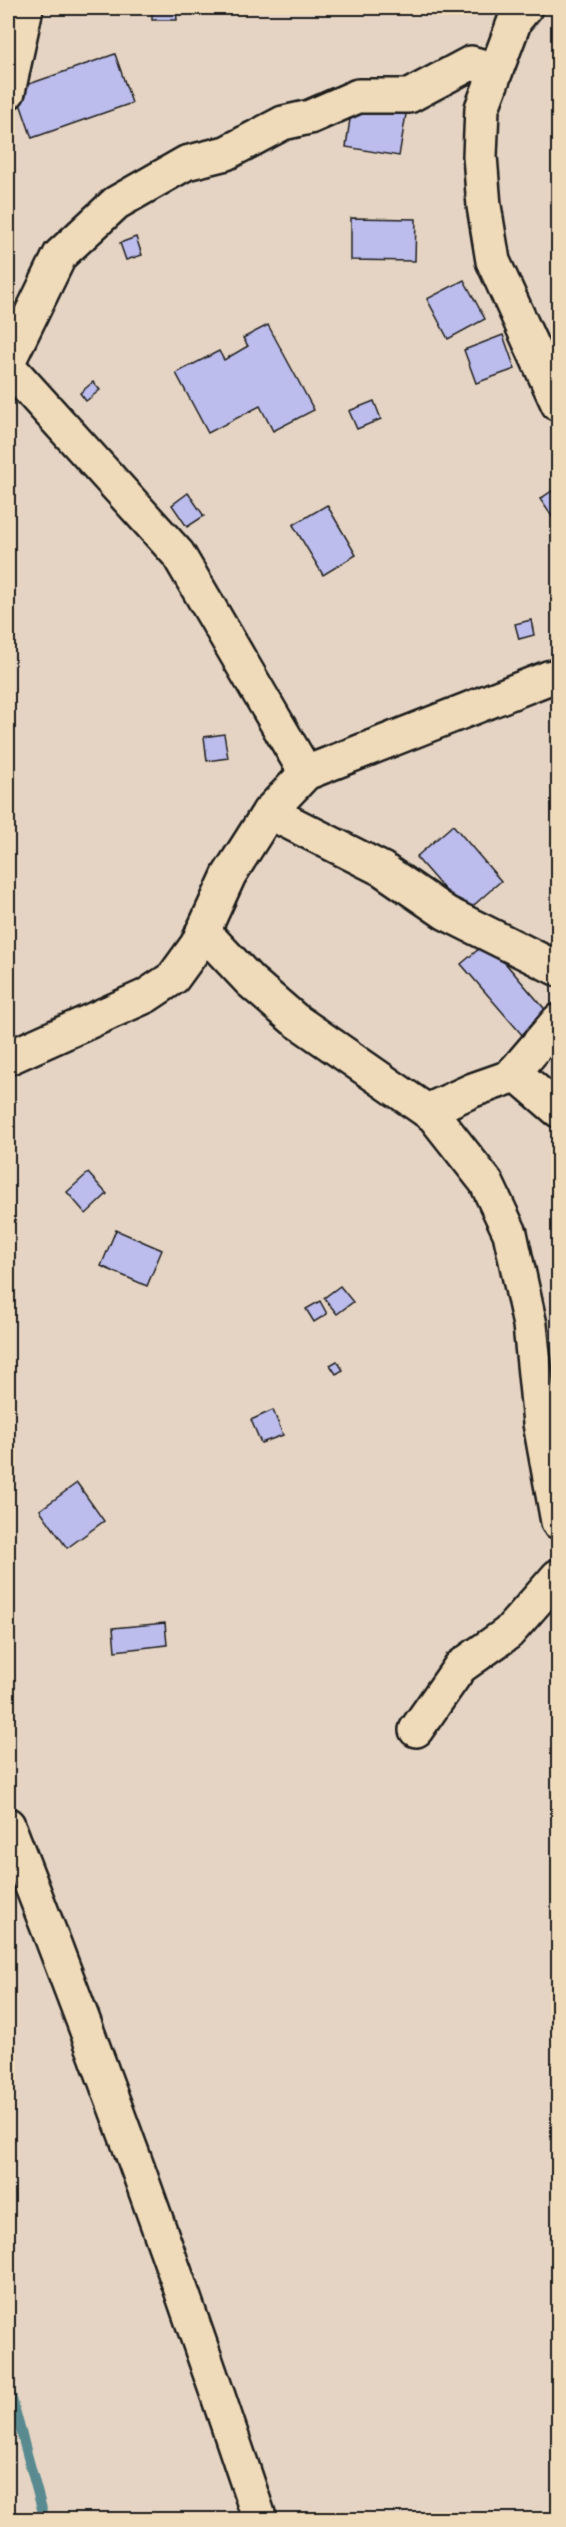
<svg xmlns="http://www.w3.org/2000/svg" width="566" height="2527" viewBox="0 0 566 2527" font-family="'Patrick Hand',sans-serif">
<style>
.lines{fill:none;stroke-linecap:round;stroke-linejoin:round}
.stream{stroke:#598a8f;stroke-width:10}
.building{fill:#bcbced;stroke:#1c1c1c;stroke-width:1.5}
.minor-casing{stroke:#1c1c1c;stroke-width:38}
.minor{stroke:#efdab9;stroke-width:33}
</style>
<rect width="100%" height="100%" fill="#e5d4c3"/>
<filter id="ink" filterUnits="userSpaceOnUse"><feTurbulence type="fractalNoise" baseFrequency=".0167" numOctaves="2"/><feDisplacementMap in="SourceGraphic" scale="12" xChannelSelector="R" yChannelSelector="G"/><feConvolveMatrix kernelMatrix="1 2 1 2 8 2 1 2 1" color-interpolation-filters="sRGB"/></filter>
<g filter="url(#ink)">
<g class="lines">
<path class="stream" d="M8,2384L45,2520"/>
</g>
<g class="building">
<path d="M152,8H176L177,20H152Z"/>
<path d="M115,54L132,103L32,138L15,89Z"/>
<path d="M352,105L406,114L399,156L346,147Z"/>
<path d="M351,218L416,219L415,261L351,260Z"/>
<path d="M136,237L142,255L126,260L120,243Z"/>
<path d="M464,280L485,319L448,339L427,299Z"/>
<path d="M268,325L314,410L273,431L260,406L208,433L176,373L219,351L224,360L248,346L243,338Z"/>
<path d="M503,335L515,369L476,383L464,350Z"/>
<path d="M93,382L100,390L86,401L80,393Z"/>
<path d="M374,401L381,419L357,429L349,411Z"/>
<path d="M558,487V525L540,499Z"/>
<path d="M188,493L204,516L187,527L172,505Z"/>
<path d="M327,505L356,555L323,575L293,525Z"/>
<path d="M531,620L534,635L519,639L515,624Z"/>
<path d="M224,734L228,758L207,761L204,737Z"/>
<path d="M453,825L501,881L465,913L416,857Z"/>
<path d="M487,942L549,1014L523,1036L461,964Z"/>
<path d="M88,1173L107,1194L86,1214L67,1192Z"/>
<path d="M116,1230L162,1250L147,1286L101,1266Z"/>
<path d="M340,1286L353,1302L337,1314L324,1298Z"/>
<path d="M320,1301L327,1314L314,1322L306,1309Z"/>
<path d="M337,1361L343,1370L336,1374L330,1365Z"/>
<path d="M273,1410L283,1435L261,1443L251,1420Z"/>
<path d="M77,1483L104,1521L67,1548L40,1510Z"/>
<path d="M165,1623L167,1645L115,1651L113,1628Z"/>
</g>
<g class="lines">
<g class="minor-casing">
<g id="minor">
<path d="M525,8L515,20L482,108L480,156L484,206L493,261L558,404"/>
<path d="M8,92L26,8"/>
<path d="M8,362L60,255L116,203L186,163L226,153L283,123L310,117L358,96H409L471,63L495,70"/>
<path d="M8,366L178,554L306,773"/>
<path d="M269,812L382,869L446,913L558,969"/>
<path d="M203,931L250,981L294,1019L434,1116L486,1182L510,1233L530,1325L540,1423L558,1522"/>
<path d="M8,1058L146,996L173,978L197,945L229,875L269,812L306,773L548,678L558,676"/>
<path d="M514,1072L558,1110"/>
<path d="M427,1111L473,1090L510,1077L558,1021"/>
<path d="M416,1730L460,1667L508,1633L558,1576"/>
<path d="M8,1825C98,2054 182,2286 260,2520"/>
</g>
</g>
<use href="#minor" class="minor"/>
</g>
</g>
<rect width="566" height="2527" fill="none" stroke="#efdab9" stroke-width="30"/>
<rect x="15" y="15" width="536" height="2497" fill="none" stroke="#1c1c1c" stroke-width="2" filter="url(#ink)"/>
</svg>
